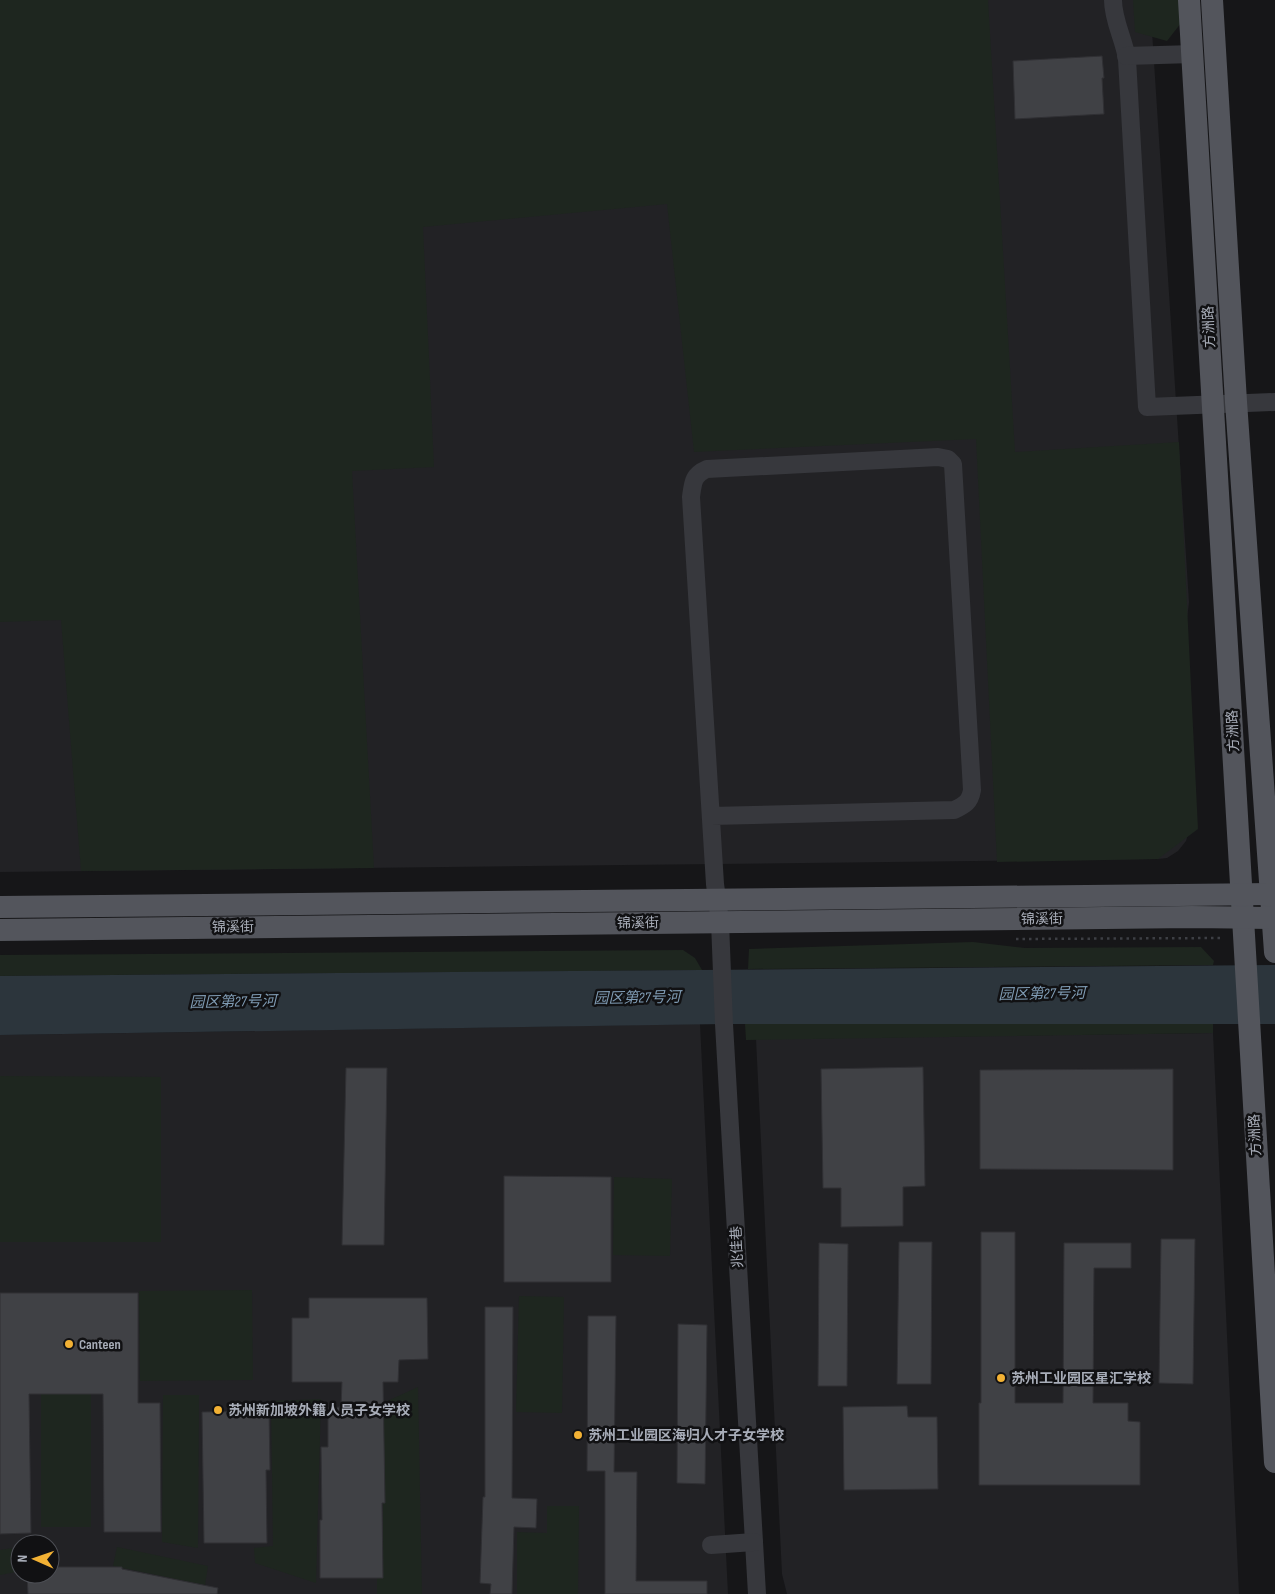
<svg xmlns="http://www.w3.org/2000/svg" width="1275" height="1594" viewBox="0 0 1275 1594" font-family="'Sofia Sans Condensed','Noto Sans SC',sans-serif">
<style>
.built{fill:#222225;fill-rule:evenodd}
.green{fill:#1e261f}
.water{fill:#2c353c}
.building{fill:#404145;stroke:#303034}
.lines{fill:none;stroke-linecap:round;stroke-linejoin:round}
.path{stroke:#3d3f44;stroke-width:2.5;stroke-dasharray:2.5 4;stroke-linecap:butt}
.minor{stroke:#37383d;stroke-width:18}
.major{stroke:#53555c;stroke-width:22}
.poi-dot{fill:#f2b134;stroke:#111113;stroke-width:2}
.labels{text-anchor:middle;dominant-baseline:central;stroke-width:5;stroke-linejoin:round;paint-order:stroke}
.street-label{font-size:14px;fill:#a8adb8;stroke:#111113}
.poi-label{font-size:14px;font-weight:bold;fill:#a8adb8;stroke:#111113;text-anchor:start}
.water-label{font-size:15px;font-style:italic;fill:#7f9bb3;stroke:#111113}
</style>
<rect width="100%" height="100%" fill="#161618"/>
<g class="built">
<path d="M0,0H1150L1189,602L1183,653L1189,831L1186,841L1178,851L1167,858L1158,859L0,872Z"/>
<path d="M700,1024L728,1594H0V1035ZM20,1544H50V1574H20Z"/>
<path d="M1213,1033L1239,1594H787L782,1574L756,1039Z"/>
</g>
<g class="green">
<path d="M0,0H988L1015,452L1179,442L1198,829L1158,859L997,862L976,439L694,452L667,204L423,227L434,467L352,471L374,868L81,871L61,620L0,622Z"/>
<path d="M1133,0H1179L1181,23L1167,41L1135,32Z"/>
<path d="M973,942L1025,948L1201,947L1214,961L1213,965L748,969L749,949Z"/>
<path d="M683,950L695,958L702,970L0,976V955Z"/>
<path d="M745,1024H1213V1033L746,1040Z"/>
<path d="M0,1076L161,1077V1242H0Z"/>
<path d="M614,1177L672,1179L670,1256L613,1255Z"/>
<path d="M252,1290L253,1380L140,1381L139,1291Z"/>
<path d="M519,1296L564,1297L562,1413L516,1412Z"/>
<path d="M418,1387L422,1594H377V1578L383,1577V1403Z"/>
<rect x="41" y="1394" width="50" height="133"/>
<path d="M163,1395H199L198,1548L162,1542Z"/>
<path d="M321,1399L316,1583L255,1563L254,1548L273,1546L271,1401Z"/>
<path d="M547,1506H579L578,1594H517V1532L547,1533Z"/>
<path d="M117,1547L208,1566L205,1585L113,1566Z"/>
<path d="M12,1548L16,1572L0,1575V1550Z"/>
</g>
<path class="water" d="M1275,965V1024H724L0,1035V976Z"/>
<g class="building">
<path d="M1102,56L1104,78H1102L1104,114L1015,119L1013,61Z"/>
<path d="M923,1067L925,1186L903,1187V1226L841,1227V1188H823L821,1069Z"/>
<path d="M346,1068H387L384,1245H342Z"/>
<path d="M1173,1069V1170L980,1169V1070Z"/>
<path d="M504,1176L611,1177V1282H504Z"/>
<path d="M981,1232H1015V1403H1063L1064,1243H1131V1268H1094L1093,1403H1128V1421L1140,1422V1485H979V1403H981Z"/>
<path d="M1161,1239H1195L1193,1384L1159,1383Z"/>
<path d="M899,1242H932L931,1384H897Z"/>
<path d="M819,1243L848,1244L847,1386H818Z"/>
<path d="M0,1293H138V1403H160L161,1532H104L103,1394H29L31,1533L0,1534Z"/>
<path d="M309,1298H427L428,1359L399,1360L398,1382H383L385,1503H382L383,1578H320V1520H322L321,1447H328V1408L341,1407L342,1382H292V1318H309Z"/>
<path d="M485,1307H513L512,1498L537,1499L536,1528L514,1527L512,1594H490L491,1584L480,1583L483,1497H485Z"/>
<path d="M588,1316H616L614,1472H637L636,1581H707V1594H605V1471H587Z"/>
<path d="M678,1324L707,1325L705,1484L677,1483Z"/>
<path d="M907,1406L908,1417H937L938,1489L844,1490L843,1407Z"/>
<path d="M269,1411L270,1470H266L267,1543H204L202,1412Z"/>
<path d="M50,1567H122V1569L218,1588L217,1594H28L27,1574H50Z"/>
</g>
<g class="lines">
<path class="path" d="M1016,939L1223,938"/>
<g class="minor">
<path d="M1113,0C1113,21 1124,39 1127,59L1147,407L1275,402"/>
<path d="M1126,56L1193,54"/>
<path d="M711,816L954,810C965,805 970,802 972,790L953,464L948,459L938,457L707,469C693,475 693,482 691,497L715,884L720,922L724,1024L757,1594"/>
<path d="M711,1545L754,1542"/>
</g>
<g class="major">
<path d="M1189,0L1275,1462"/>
<path d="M1212,0L1236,402L1275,952"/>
<path d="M0,907L1275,894"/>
<path d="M0,930L1192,917L1275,918"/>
</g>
</g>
<g class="poi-dot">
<circle cx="69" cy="1344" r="5"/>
<circle cx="1001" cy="1378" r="5"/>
<circle cx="218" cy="1410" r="5"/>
<circle cx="578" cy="1435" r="5"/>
</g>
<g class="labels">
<g class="street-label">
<text transform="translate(1209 327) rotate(-93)">方洲路</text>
<text transform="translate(1233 731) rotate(-93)">方洲路</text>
<text transform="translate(1042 919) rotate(-1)">锦溪街</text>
<text transform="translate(638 923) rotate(-1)">锦溪街</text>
<text transform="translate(233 927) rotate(-1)">锦溪街</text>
<text transform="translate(1255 1135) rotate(-93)">方洲路</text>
<text transform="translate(737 1247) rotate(-93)">兆佳巷</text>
</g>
<g class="poi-label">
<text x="79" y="1344">Canteen</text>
<text x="1011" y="1378">苏州工业园区星汇学校</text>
<text x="228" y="1410">苏州新加坡外籍人员子女学校</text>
<text x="588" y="1435">苏州工业园区海归人才子女学校</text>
</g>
<g class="water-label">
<text transform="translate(1042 994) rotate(-1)">园区第27号河</text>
<text transform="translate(637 998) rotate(-1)">园区第27号河</text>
<text transform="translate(233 1002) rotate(-1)">园区第27号河</text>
</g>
</g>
<g transform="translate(35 1559) rotate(272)"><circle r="24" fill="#111113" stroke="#4d4f55"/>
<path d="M0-4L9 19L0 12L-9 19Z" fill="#f2b134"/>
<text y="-8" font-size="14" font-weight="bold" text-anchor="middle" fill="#a8adb8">N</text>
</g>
</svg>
